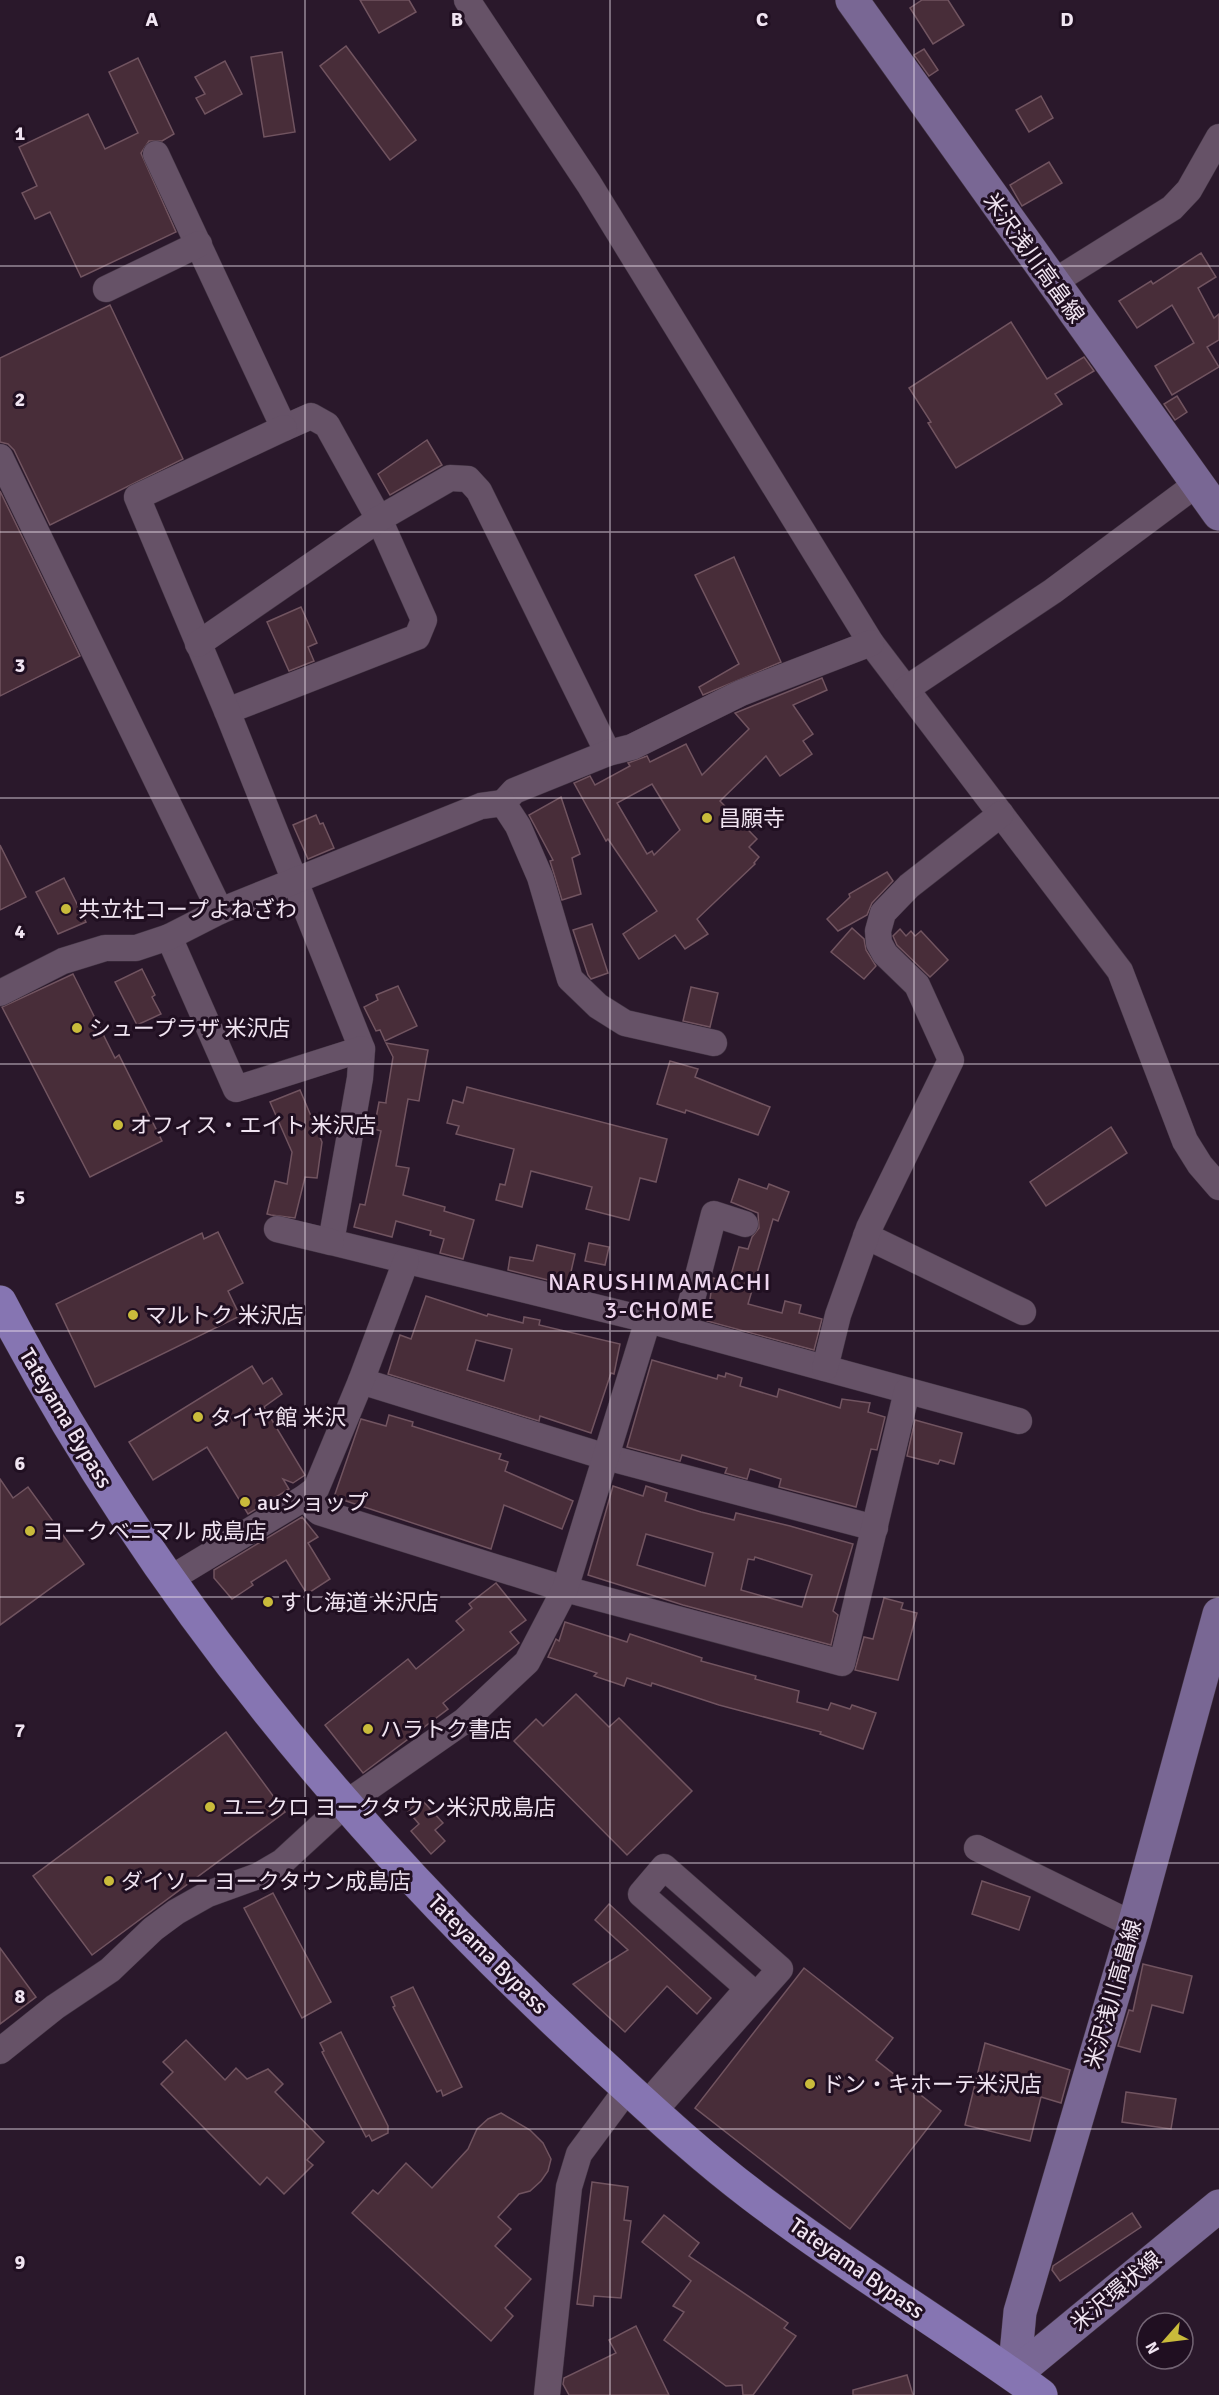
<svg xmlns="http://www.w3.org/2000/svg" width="1219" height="2395" viewBox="0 0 1219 2395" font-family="Signika,'Noto Sans JP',sans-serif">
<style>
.building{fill:#482d39;stroke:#715460;stroke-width:1.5;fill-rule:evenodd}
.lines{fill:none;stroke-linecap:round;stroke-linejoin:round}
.minor-casing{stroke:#433544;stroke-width:27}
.major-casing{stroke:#433544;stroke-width:34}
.highway-casing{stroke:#433544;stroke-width:34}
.minor{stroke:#665267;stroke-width:26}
.major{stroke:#796794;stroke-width:33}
.highway{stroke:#8675b2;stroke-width:33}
.grid{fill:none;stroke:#f0e4f1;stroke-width:1.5;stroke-opacity:0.55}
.poi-dot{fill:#c9bb3b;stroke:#200f21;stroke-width:2}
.labels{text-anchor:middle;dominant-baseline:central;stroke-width:6;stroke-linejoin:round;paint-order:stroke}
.street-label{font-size:22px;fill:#f0e4f1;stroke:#200f21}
.poi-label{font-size:22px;fill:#f0e4f1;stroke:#200f21;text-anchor:start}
.neighbourhood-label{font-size:24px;letter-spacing:1.5px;fill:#eed6ef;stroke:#200f21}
.grid-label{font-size:20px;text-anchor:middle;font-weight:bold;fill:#f0e4f1;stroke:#200f21;stroke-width:6;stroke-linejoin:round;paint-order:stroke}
</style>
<rect width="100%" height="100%" fill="#2a182b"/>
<g class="building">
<path d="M360,0H409L416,12L379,33Z"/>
<path d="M922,0H948L964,25L933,44L910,8Z"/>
<path d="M346,46L416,140L390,160L320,66Z"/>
<path d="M924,49L938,70L929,76L914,55Z"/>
<path d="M282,52L295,132L264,137L251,57Z"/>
<path d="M138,58L174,134L162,141H149L141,153L176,232L81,277L50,212L35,219L22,193L37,186L19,147L88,114L105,149L138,133L109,72Z"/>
<path d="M225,61L242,94L205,114L196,98L205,94L195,77Z"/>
<path d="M1041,96L1053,118L1029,132L1016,110Z"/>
<path d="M1049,162L1062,183L1022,206L1010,185Z"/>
<path d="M1201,253L1216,277L1198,288L1214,318L1219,314V340L1207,347L1219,367L1172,395L1155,366L1194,343L1172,305L1137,328L1119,301L1151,281L1153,284Z"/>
<path d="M110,305L183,459L50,525L14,450L8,444L0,442V358Z"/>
<path d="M1011,322L1047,379L1084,357L1094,371L1055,394L1062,404L956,468L928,423L931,422L909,388Z"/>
<path d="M1177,396L1187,412L1175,420L1164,404Z"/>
<path d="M427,440L442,465L390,495L378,474Z"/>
<path d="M0,491L80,656L0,696Z"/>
<path d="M734,557L781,662L703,695L699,687L739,664L695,575Z"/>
<path d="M301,607L317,643L308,647L314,661L289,671L267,622Z"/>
<path d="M822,678L827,690L793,705L813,734L803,741L812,754L780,776L766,756L720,801L757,839L749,847L759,857L754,863L755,864L697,919L708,934L685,949L675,935L639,959L623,934L657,911L608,839L606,841L574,783L590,776L595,785L630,766L628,763L647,756L650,762L686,744L702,775L749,729L735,713ZM652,784L680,830L654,855L652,851L647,854L617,803Z"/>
<path d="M561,797L580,854L572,858L581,894L562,900L550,861L553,860L529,815Z"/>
<path d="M316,815L320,824L323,823L334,848L308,859L293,825Z"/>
<path d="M0,845L26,897L0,910Z"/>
<path d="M887,872L893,881L872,903L867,915L838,931L827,919L850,897L849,894Z"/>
<path d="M64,878L86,922L58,934L36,892Z"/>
<path d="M592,924L608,973L591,979L588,975L573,930Z"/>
<path d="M852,928L864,939L866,950L876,966L864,979L831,952Z"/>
<path d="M900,929L906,936L911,931L915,936L921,931L948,960L930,977L897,945L893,936Z"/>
<path d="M142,969L155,995L152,997L161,1014L137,1025L115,982Z"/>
<path d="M73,974L115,1058L119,1055L162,1141L90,1177L2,1007Z"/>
<path d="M398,986L417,1026L385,1041L380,1030L376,1031L364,1007L378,1000L376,995Z"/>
<path d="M691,987L718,993L710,1027L683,1021Z"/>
<path d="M386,1043L428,1050L419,1101L408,1099L396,1166L409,1168L403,1195L445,1207L444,1211L474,1220L463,1259L440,1253L444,1239L430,1235L431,1231L396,1221L392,1237L354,1227L360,1204L365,1205L381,1131L374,1129L379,1102L386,1103V1101L393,1057Z"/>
<path d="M670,1061L698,1069L695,1077L770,1107L758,1135L686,1110L685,1113L657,1104Z"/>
<path d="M467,1087L667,1139L656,1182L640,1178L629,1220L586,1209L592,1187L531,1171L522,1207L496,1200L500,1184L505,1185L514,1149L456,1134L459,1126L447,1123L453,1100L463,1103Z"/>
<path d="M300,1090L322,1142L317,1178L305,1177L295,1218L271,1215L267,1214L275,1181L287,1184L292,1152L270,1102Z"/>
<path d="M1111,1127L1127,1153L1046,1206L1030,1182Z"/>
<path d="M739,1179L767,1189L769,1184L789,1192L778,1221L773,1219L748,1304L782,1313L785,1301L801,1305L799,1313L822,1319L814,1350L707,1321L713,1278L729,1282L739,1247L748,1249L752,1237L759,1228L758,1213L731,1202Z"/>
<path d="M218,1232L243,1283L228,1291L240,1316L95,1387L56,1304L202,1233L204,1239Z"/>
<path d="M589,1243L609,1247L605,1265L585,1261Z"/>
<path d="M537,1245L575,1254L568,1285L508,1270L510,1257L533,1261Z"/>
<path d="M426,1296L487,1316L488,1314L523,1323L524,1317L540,1320L539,1325L620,1344L614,1374L611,1373L591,1433L540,1416L539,1421L388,1374L400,1335L411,1339ZM476,1340L512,1349L504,1381L467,1370Z"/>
<path d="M652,1360L717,1379L718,1375L725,1377L726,1373L742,1378L740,1386L777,1397L779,1389L840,1408L842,1399L870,1403L868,1412L885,1417L877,1450L871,1449L856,1507L779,1487L781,1479L750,1469L747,1479L725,1473L727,1468L682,1455L680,1461L627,1447Z"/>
<path d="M252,1366L263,1384L272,1378L282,1394L264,1407L305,1475L293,1483L283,1479L289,1489L248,1514L207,1447L153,1480L129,1442Z"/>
<path d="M389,1415L413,1422L412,1426L501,1454L499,1459L508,1462L505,1471L573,1501L562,1529L504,1505L491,1549L334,1497L361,1419L386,1426Z"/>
<path d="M915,1420L962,1433L954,1464L940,1460L938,1464L907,1456Z"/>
<path d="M0,1479L13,1498L28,1487L84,1564L0,1625Z"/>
<path d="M613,1486L643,1496L646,1486L667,1493L665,1501L701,1512L734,1520L736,1513L790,1526L853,1544L833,1611L838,1615L831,1645L683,1605L588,1575ZM646,1534L713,1553L705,1586L637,1565ZM755,1557L812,1575L802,1607L741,1590L748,1559L754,1560Z"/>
<path d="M302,1517L318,1537L308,1543L330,1579L307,1594L286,1560L251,1582L253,1585L232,1599L214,1578V1570Z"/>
<path d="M496,1583L526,1620L510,1632L519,1643L443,1703L448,1709L363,1773L325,1725L408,1659L416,1669L464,1630L456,1621L472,1608L469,1604Z"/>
<path d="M884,1598L903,1603L901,1609L917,1613L898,1680L855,1670L864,1637L873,1639Z"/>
<path d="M565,1622L627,1642L630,1634L702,1658L701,1661L756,1676L755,1679L799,1691L797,1702L828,1710L831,1703L850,1709L852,1705L876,1713L863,1749L820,1734L821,1732L719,1705L652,1683L651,1686L627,1678L624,1686L594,1676L597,1673L548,1657L556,1639L559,1641Z"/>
<path d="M576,1694L609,1727L619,1718L692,1791L627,1855L514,1741L536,1719L543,1726Z"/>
<path d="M226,1732L285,1812L92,1955L33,1876Z"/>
<path d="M421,1799L443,1823L435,1830L445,1841L431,1854L411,1831L419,1824L408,1811Z"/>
<path d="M982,1881L1030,1897L1019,1930L972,1914Z"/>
<path d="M273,1893L331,2002L302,2018L244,1908Z"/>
<path d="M609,1904L711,1998L697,2014L667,1986L625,2032L573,1984L628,1950L595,1920Z"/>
<path d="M0,1948L36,1997L0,2024Z"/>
<path d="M1143,1964L1192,1976L1183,2013L1152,2005L1140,2052L1118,2046L1129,2010L1133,2011Z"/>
<path d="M804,1968L893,2038L876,2060L941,2111L850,2229L695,2108Z"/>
<path d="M413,1987L462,2087L443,2096L441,2090L437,2092L393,2007L395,2006L391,1997Z"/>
<path d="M341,2032L388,2126V2133L372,2141L369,2135L366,2137L322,2052L324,2051L320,2043Z"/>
<path d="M186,2040L225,2080L236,2068L247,2079L268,2069L283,2084L275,2092L324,2142L307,2160L313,2165L284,2194L267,2177L260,2185L161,2084L173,2072L163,2062Z"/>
<path d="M985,2043L1070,2070L1061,2103L1041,2097L1030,2141L965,2125Z"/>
<path d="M1126,2092L1176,2099L1171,2129L1122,2122Z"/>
<path d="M501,2113L530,2130L543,2143L551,2159L548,2171L541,2181L530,2191L519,2194L498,2217L511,2229L495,2246L531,2279L505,2308L513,2316L491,2341L352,2213L373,2190L378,2194L406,2163L432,2188L468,2149L477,2129L488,2119Z"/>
<path d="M592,2182L628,2187L624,2220L631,2221L621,2298L594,2296L593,2306L577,2304Z"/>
<path d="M1132,2213L1141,2227L1060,2281L1052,2270L1053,2266Z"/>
<path d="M664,2215L699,2243L689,2256L788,2323L784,2328L796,2336L753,2395H743L742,2385L726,2386L664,2340L684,2312L673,2306L691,2281L642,2242Z"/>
<path d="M636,2326L669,2395H569L563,2384L564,2378L616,2353L609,2340Z"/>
<path d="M907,2375L913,2395H853V2390Z"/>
</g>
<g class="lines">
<g class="minor-casing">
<g id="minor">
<path d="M467,0L589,184L871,643L1120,971L1185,1141L1200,1165L1219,1187"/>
<path d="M156,154L284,428L311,416L327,425L379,519L424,620L417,637L227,711"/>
<path d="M1052,283L1172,208L1189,190L1219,137"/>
<path d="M106,289L199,244"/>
<path d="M284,428L137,497L227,711L362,1049L360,1078L331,1242L648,1320L1019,1421"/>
<path d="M0,457L220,911"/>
<path d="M198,644L379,519L450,478L468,479L479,491L608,753"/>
<path d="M906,689L1053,591L1198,483"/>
<path d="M503,803L514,791L608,753L632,747L741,693L871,643"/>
<path d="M169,937L236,1089L362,1049"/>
<path d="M0,993L63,961L105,948H136L169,937L220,911L481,806L503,803L518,826L540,877L570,979L598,1006L625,1023L714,1043"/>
<path d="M277,1229L331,1242"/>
<path d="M866,1236L1023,1312"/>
<path d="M684,1330L714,1214L745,1224"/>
<path d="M825,1368L838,1315L869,1228L951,1060L917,985L885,954L879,943L878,931L883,913L909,886L1001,814"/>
<path d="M361,1381L606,1457L875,1528"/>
<path d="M304,1498L319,1512L565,1589L842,1663L907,1391"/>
<path d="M170,1579L304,1498L316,1489L361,1381L406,1261"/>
<path d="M977,1848L1134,1925"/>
<path d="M0,2051L55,2007L110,1970L153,1929L176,1912L208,1894L258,1876L282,1862L345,1804L464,1721L527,1662L565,1589L648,1320"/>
<path d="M646,2105L748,1988L641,1894L664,1867L780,1969L654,2111"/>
<path d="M547,2395L569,2187L579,2154L628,2088"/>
</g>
</g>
<g class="major-casing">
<g id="major">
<path d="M852,0L1219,514"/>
<path d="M1014,2375L1020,2312L1134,1925L1219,1614"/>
<path d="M1014,2375L1219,2206"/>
</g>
</g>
<g class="highway-casing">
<path id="highway" d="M0,1302C148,1586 354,1837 589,2053C642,2101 694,2151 751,2194C844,2265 946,2326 1041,2395"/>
</g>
<use href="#minor" class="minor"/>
<use href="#major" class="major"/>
<use href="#highway" class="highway"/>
</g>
<path class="grid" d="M305,0V2395M610,0V2395M914,0V2395M0,266H1219M0,532H1219M0,798H1219M0,1064H1219M0,1331H1219M0,1597H1219M0,1863H1219M0,2129H1219"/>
<g class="poi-dot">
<circle cx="707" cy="818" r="6"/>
<circle cx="66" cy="909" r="6"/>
<circle cx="77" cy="1028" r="6"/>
<circle cx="118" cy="1125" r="6"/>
<circle cx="133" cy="1315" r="6"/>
<circle cx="198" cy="1417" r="6"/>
<circle cx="245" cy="1502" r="6"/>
<circle cx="30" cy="1531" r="6"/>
<circle cx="268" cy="1602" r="6"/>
<circle cx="368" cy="1729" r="6"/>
<circle cx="210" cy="1807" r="6"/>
<circle cx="109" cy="1881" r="6"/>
<circle cx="810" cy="2084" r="6"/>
</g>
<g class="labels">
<g class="street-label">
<text transform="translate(1034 258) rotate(54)">米沢浅川高畠線</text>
<text transform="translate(66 1418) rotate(59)">Tateyama Bypass</text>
<text transform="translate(488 1954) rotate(45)">Tateyama Bypass</text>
<text transform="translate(1113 1994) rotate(-74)">米沢浅川高畠線</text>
<text transform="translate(857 2268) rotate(35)">Tateyama Bypass</text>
<text transform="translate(1116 2291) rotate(-40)">米沢環状線</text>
</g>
<g class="poi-label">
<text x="719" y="818">昌願寺</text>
<text x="78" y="909">共立社コープよねざわ</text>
<text x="89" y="1028">シュープラザ 米沢店</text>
<text x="130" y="1125">オフィス・エイト 米沢店</text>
<text x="145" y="1315">マルトク 米沢店</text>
<text x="210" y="1417">タイヤ館 米沢</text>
<text x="257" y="1502">auショップ</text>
<text x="42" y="1531">ヨークベニマル 成島店</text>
<text x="280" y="1602">すし海道 米沢店</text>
<text x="380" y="1729">ハラトク書店</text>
<text x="222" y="1807">ユニクロ ヨークタウン米沢成島店</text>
<text x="121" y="1881">ダイソー ヨークタウン成島店</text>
<text x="822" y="2084">ドン・キホーテ米沢店</text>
</g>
<g class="neighbourhood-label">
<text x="660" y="1282">NARUSHIMAMACHI<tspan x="660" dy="28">3-CHOME</tspan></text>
</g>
</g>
<g class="grid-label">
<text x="152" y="26">A</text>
<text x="457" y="26">B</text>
<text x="762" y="26">C</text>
<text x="1067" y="26">D</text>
<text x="20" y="140">1</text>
<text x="20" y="406">2</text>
<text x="20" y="672">3</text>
<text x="20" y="938">4</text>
<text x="20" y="1204">5</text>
<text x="20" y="1470">6</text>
<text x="20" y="1737">7</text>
<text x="20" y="2003">8</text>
<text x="20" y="2269">9</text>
</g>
<g transform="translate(1165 2341) rotate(242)"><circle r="28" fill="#200f21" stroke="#736474" stroke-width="1.5"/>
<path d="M0-4.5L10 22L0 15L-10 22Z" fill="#c9bb3b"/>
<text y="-9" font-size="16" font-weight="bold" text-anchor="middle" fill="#f0e4f1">N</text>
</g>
</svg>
